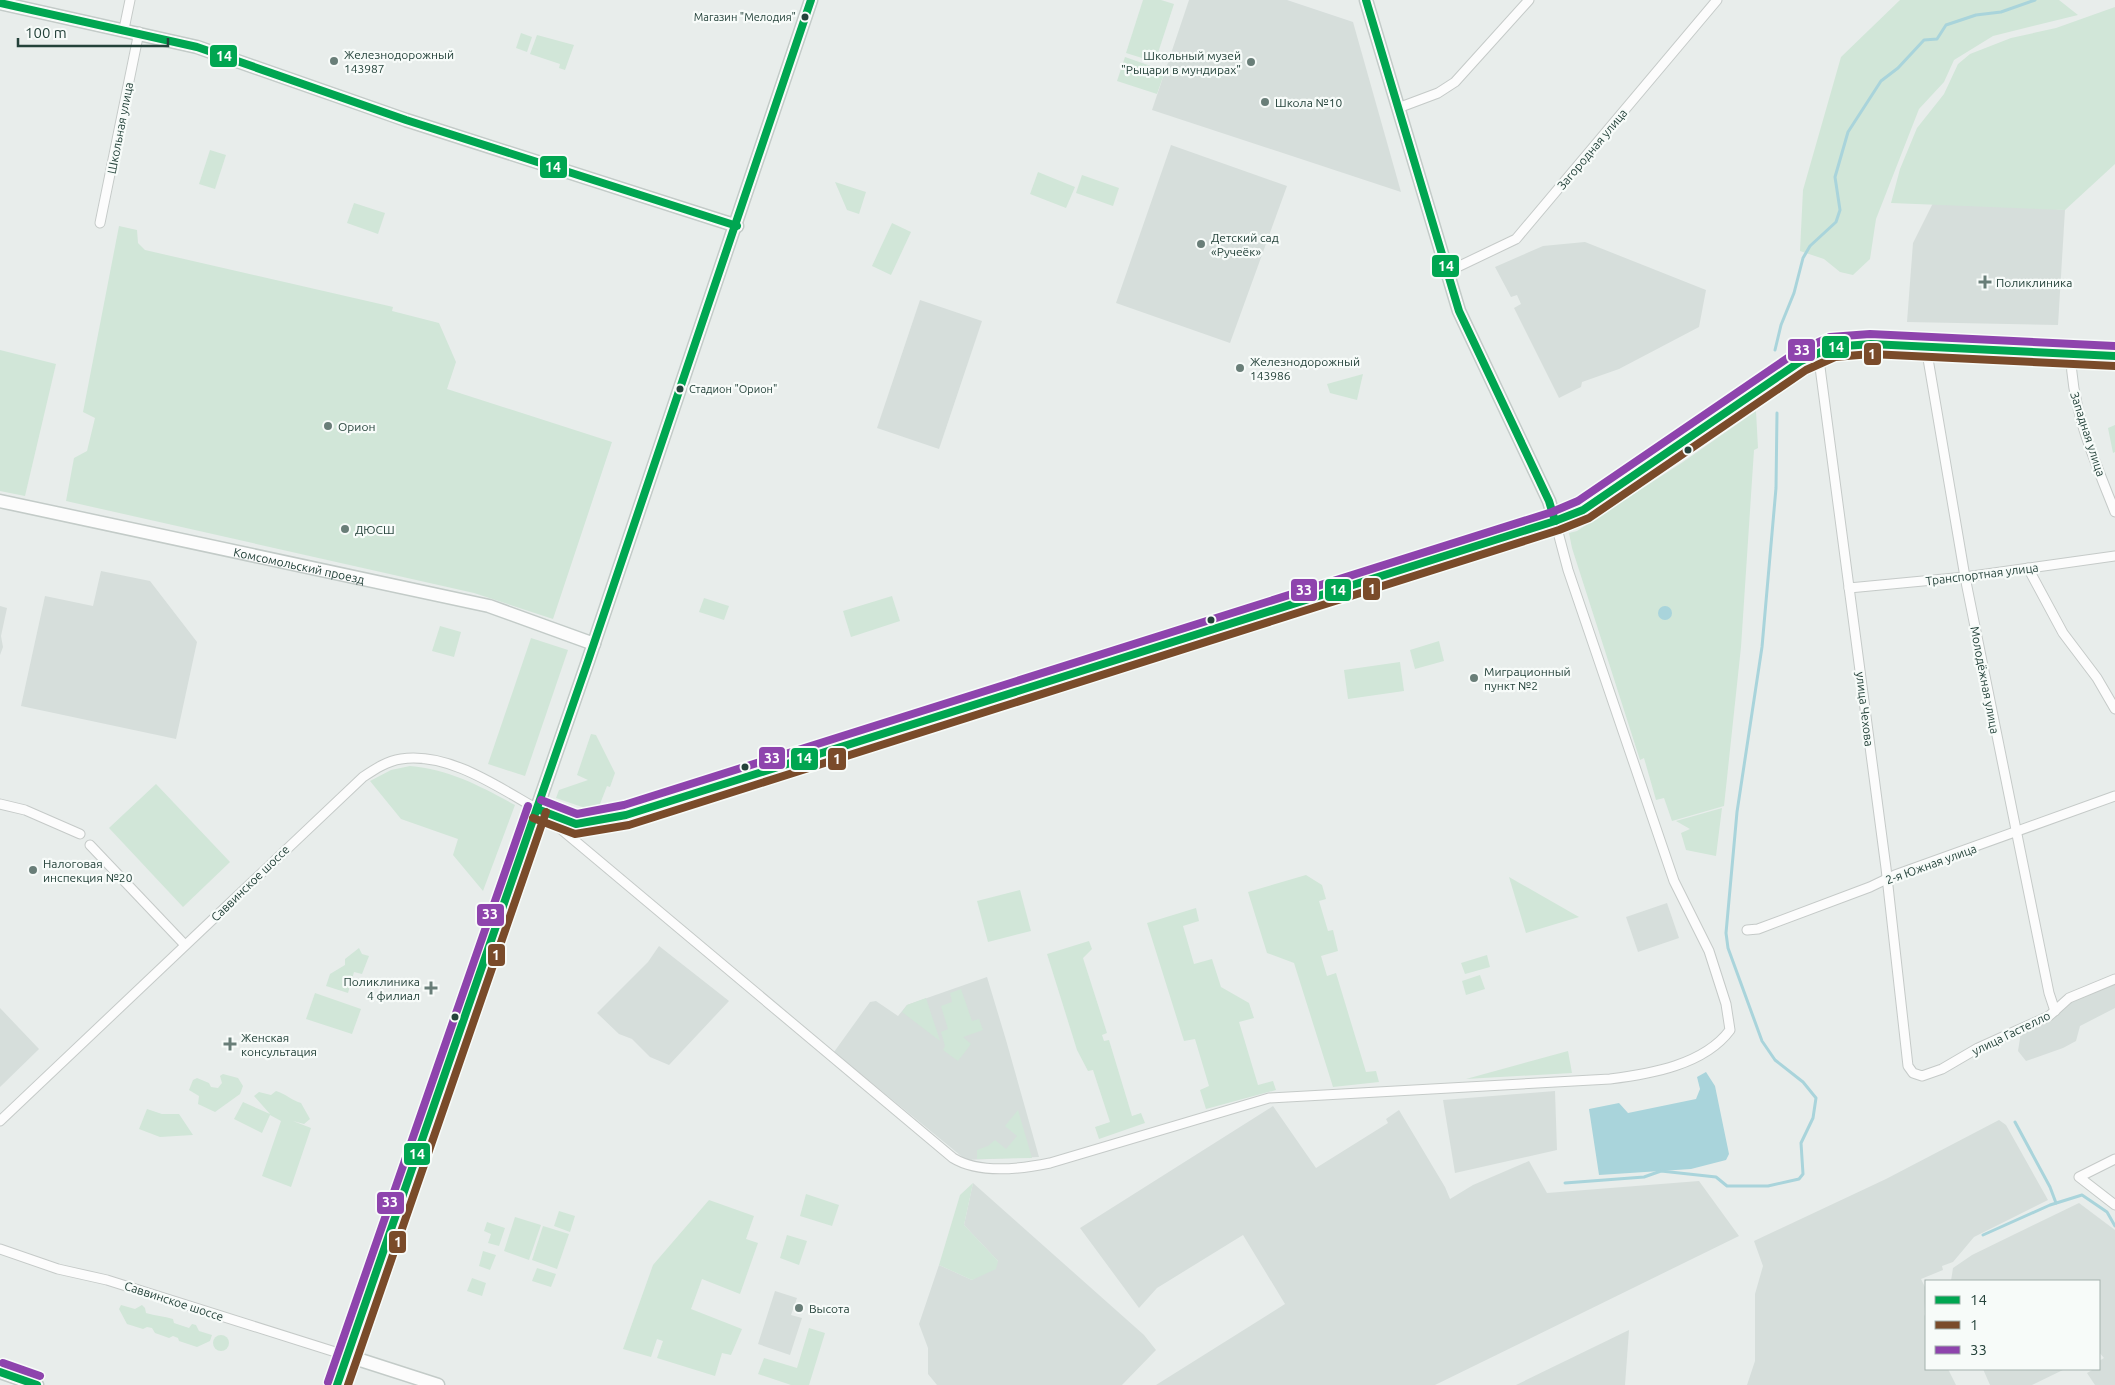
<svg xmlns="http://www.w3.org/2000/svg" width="2115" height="1385" viewBox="0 0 2115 1385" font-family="Ubuntu,sans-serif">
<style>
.built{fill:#d6dedb}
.green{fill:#d1e6d8}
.water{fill:#a9d4db}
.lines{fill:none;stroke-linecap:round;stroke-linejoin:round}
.stream{stroke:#a9d4db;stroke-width:3}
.street-casing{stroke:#c5cac8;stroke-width:11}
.secondary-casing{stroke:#c3cbc8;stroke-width:15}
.street{stroke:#fcfcfc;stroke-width:9}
.secondary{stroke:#fcfcfc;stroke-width:12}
.bus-1-casing{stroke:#f7fbf9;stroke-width:11}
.bus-2-casing{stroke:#f7fbf9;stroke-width:11}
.bus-3-casing{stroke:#f7fbf9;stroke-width:11}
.bus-1{stroke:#00a651;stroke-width:8}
.bus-2{stroke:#7a4b2a;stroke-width:8}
.bus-3{stroke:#8e44ad;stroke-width:8}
.bus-dot{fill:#24423a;stroke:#f7fbf9;stroke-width:2}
.poi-dot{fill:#697e78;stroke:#f7fbf9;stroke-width:2}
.labels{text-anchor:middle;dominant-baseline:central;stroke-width:4.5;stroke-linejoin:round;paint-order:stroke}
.bus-label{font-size:11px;fill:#24423a;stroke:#f7fbf9;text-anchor:end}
.poi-label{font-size:12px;fill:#24423a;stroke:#f7fbf9;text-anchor:start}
.street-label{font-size:12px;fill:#24423a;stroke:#f7fbf9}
.line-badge{stroke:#f7fbf9;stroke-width:2}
.badge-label{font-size:14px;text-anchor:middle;font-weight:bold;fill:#fff}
</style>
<rect width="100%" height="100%" fill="#e8edeb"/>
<g class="built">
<path d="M1189,0H1287L1353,22L1401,192L1152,110Z"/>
<path d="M1171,145L1287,186L1230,343L1116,303Z"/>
<path d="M1936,197L2065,210L2058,325L1907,322L1913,243Z"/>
<path d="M1585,242L1706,290L1699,327L1619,369L1582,382L1581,387L1559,398L1514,308L1521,304L1517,295L1511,297L1495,267L1543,246Z"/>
<path d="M920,300L982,321L939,449L877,428Z"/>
<path d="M101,571L150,581L197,642L176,739L21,706L45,596L93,606Z"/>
<path d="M0,606L7,608L1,636L3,647L0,655Z"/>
<path d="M1667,903L1679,938L1638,952L1626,917Z"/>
<path d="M659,946L729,1001L669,1065L650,1057L632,1039L619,1034L597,1013L648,962Z"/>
<path d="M987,977L1006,1040L1039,1157L966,1160L834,1052L870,1002L876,1001L898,1016L907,1005Z"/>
<path d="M2115,982V1008L2080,1026L2076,1041L2063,1048L2026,1061L2018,1051L2021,1032L2068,1002Z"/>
<path d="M0,1008L39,1049L0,1087Z"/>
<path d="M1555,1091L1557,1150L1455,1173L1443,1100Z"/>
<path d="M1273,1106L1316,1168L1388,1123L1386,1119L1399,1110L1445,1187L1450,1199L1473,1185L1529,1161L1547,1193L1699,1181L1739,1236L1435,1385H1156L1285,1304L1243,1235L1157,1288L1139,1308L1080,1228Z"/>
<path d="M1999,1120L2006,1125L2048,1200L1974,1237L1953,1262L1942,1266L1943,1270L1921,1279L1926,1289L1924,1314L1926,1319V1369H1948L1956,1385H1747L1755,1361V1294L1763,1266L1754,1241L1886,1179Z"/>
<path d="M973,1183L1144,1335L1156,1350L1122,1385H937L928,1374V1348L919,1324L939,1265L972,1280L998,1261L964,1225Z"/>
<path d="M2079,1203L2115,1230V1385H2095L2087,1373L2094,1369H2099V1361L2104,1358L2099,1352V1281H1951L1953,1268L1972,1255Z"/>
<path d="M775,1291L797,1298L791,1315L802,1318L790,1355L758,1344Z"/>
<path d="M1629,1330L1625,1385H1516Z"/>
<path d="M1983,1369H2065L2032,1385H1990Z"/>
</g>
<g class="green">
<path d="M1143,0H1161L1174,4L1155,62L1126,53Z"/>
<path d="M1900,0H2059L2078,15L1993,36L1954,60L1944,82L1919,109L1876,219L1870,259L1853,275L1840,272L1824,259L1800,251L1803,190L1841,57Z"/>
<path d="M2115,7V164L2065,210L1891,203L1900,169L1917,128L1944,94L1958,64L1970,54L2011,38L2056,28Z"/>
<path d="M521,33L532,37L527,52L516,48Z"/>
<path d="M537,35L574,45L565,70L559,68L560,64L530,54Z"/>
<path d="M1125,57L1165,71L1157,94L1117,81Z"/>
<path d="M210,150L226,155L215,189L199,184Z"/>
<path d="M1038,172L1075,187L1066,208L1030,194Z"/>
<path d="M1082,175L1119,188L1113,206L1076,193Z"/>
<path d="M835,182L866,192L859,214L847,210Z"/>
<path d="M354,203L385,213L378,234L347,223Z"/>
<path d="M892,223L911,232L891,275L872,266Z"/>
<path d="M119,226L137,230L138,243L145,250L389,306L393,307L392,311L439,323L456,362L447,389L612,442L553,619L474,593L66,501L74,458L87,451L95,418L83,412Z"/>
<path d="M0,350L56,364L25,496L0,491Z"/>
<path d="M1363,374L1357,400L1330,393L1327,384Z"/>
<path d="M1756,411L1758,448L1754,450L1741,647L1724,806L1672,821L1664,798L1656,800L1644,758L1640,760L1572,548L1569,533L1577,531L1683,462Z"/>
<path d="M2115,425V452L2113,453L2108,428Z"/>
<path d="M892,596L900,621L851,637L843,611Z"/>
<path d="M704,598L729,606L724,620L699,612Z"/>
<path d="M440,626L461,632L454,657L432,651Z"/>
<path d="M531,638L568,650L525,776L488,764Z"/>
<path d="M1439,641L1444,661L1415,669L1410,650Z"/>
<path d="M1400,662L1404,691L1348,699L1344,670Z"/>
<path d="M591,734L596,735L615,773L610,787L607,786L600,804L585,808L556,798L559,790L588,780L577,775Z"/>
<path d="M410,766C449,769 482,787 515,805L483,891L453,855L458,839L401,819L370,781L391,770Z"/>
<path d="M156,784L230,862L183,907L109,828Z"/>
<path d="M1722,808L1716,856L1686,850L1681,833L1690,829L1676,821Z"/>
<path d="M1306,875L1322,885L1326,899L1319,901L1328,931L1333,930L1338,951L1321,956L1327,976L1336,973L1366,1072L1376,1071L1379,1082L1333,1087L1294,963L1267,953L1248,892Z"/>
<path d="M1509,877L1579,917L1526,933Z"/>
<path d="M1020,890L1031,931L988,942L977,901Z"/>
<path d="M1196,908L1199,921L1183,926L1194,964L1212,959L1221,987L1249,1003L1254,1018L1239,1022L1258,1085L1273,1081L1276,1090L1206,1109L1200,1090L1209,1086L1195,1039L1184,1041L1147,923Z"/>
<path d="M1089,941L1092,949L1083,958L1107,1033L1102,1035L1104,1041L1109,1040L1132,1116L1141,1113L1145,1123L1099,1139L1095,1127L1110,1122L1093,1070L1088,1071L1077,1050L1047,954Z"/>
<path d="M359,948L362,954L369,956L362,974L354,972L348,993L326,986L330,974L345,965V959Z"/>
<path d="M1487,955L1490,967L1465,974L1461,963Z"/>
<path d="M1480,975L1485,989L1466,995L1462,981Z"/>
<path d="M961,989L972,1021L979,1019L983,1030L963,1037L971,1044L958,1061L943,1050L945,1046L941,1032L948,1029L941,1006L952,1002L950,993Z"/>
<path d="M315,993L361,1009L352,1034L306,1019Z"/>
<path d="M926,998L940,1041L902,1012L907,1005Z"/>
<path d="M1568,1051L1572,1073L1466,1079Z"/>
<path d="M223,1074L238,1078L243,1086L240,1094L215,1112L198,1104L199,1096L189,1090L193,1080L197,1078L209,1083L211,1087L218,1088L222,1083L220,1076Z"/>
<path d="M276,1091C286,1094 291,1100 301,1103L310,1119L304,1124L293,1121L311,1128L291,1187L262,1176L281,1121L270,1115L262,1133L234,1119L243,1102L270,1114L254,1096L259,1092L271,1095Z"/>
<path d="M147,1109L162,1114H179L193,1135L160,1137L139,1129Z"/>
<path d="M1018,1110L1032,1158L977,1159V1150L988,1146L995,1140L1006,1149L1017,1136L1005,1126Z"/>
<path d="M973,1183L964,1225L998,1261L996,1269L972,1280L939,1265L960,1195Z"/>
<path d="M806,1194L839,1205L832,1226L800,1216Z"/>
<path d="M709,1200L754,1216L746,1239L758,1243L740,1294L702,1279L691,1309L742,1329L731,1355L722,1353L715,1376L657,1358L663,1341L657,1339L651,1357L623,1349L653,1265Z"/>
<path d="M559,1211L575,1216L570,1232L554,1226Z"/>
<path d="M515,1217L541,1225L529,1260L504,1251Z"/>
<path d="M487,1222L505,1228L499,1246L488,1243L491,1234L484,1231Z"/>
<path d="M543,1226L569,1234L557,1269L532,1260Z"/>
<path d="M787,1235L807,1241L799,1265L780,1258Z"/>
<path d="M483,1251L496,1255L490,1270L479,1266Z"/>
<path d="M537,1268L556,1274L551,1287L532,1281Z"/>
<path d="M472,1278L486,1283L482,1296L467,1291Z"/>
<path d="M121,1305L135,1309L142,1305L145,1308L146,1313C155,1316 164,1316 173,1319L174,1323L189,1328L192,1324L196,1325L199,1331L212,1335L210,1341L197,1347L179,1341L178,1338L173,1336L169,1338L155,1333L152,1328L147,1327L143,1329L127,1324L119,1309Z"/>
<path d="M809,1328L825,1333L809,1385H791L758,1374L764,1358L797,1368Z"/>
<circle cx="221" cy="1343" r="8"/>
</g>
<g class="water">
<circle cx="1665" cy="613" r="7"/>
<path d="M1706,1072L1715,1086L1729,1154L1726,1160L1691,1169L1599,1175L1589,1109L1619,1103L1628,1113L1696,1099L1700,1089L1697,1077Z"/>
</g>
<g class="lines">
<g class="stream">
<path d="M1775,350L1781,325L1794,293L1803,258L1810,246L1836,222L1840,210L1835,177L1848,132L1881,81L1898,68L1924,40L1937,39L1946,25L1976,15L2001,12L2035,0"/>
<path d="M2015,1122L2050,1187L2056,1203"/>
<path d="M1565,1183L1644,1177L1661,1171L1716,1177L1727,1186H1768L1799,1179L1803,1174L1801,1143L1813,1118L1816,1098L1803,1082L1775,1060L1762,1041L1728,948L1726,933L1737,812L1762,647L1776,488L1777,413"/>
<path d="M1983,1235L2050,1205L2082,1195L2107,1212L2115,1226"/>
</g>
<g class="street-casing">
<g id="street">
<path d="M124,29L130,0"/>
<path d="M1398,108L1438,93L1455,82L1529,0"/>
<path d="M100,223L139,32"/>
<path d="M1447,272L1516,239L1717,0"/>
<path d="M1926,347L1965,577L2049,993L2055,1011"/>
<path d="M1818,352L1886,868L1908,1066L1913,1073L1922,1076L1942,1069L1978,1048L2049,1016L2069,998L2115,979"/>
<path d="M2071,354C2071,409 2095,461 2115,512"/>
<path d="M2028,568L2063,633L2097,678L2115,709"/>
<path d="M1849,588L1965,577L2115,556"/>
<path d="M0,804L25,810L80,834"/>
<path d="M90,845L185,945"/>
<path d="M1747,930L1758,929L1870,887L1895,875L2115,796"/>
<path d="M0,1121L363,777C375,769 387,761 401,759C449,752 498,787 537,809L953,1158C979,1174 1021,1169 1050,1163L1269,1098L1610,1079C1650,1074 1704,1065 1730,1030L1726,1004L1709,951L1674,881L1568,570L1555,521"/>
<path d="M2115,1159L2079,1177L2115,1205"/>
<path d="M0,1249L58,1269L107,1280L348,1356"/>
</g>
</g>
<g class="secondary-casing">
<g id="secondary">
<path d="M1366,0L1459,311L1549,501L1555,521"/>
<path d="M0,3L197,47L406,120L737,226"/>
<path id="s1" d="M0,501L489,606L594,644"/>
<path d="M537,809L576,824L626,815L1555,521L1583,510L1801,361L1832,347L1871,344L2115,356"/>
<path d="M348,1356L438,1385"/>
<path d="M0,1372L37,1385"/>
<path d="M337,1385L588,661L811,0"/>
</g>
</g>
<use href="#street" class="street"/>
<use href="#secondary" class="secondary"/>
<g class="bus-1-casing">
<g id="bus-1">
<path d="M1366,0L1459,311L1549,501L1555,521"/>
<path d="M0,3L197,47L406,120L737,226"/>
<path d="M537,809L576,824L626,815L1555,521L1583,510L1801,361L1832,347L1871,344L2115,356"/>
<path d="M0,1372L37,1385"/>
<path d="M337,1385L588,661L811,0"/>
</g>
</g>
<g class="bus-2-casing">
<g id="bus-2">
<path d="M533,818L575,834L629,825L1559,530L1589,518L1806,370L1835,357L1871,354L2115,366"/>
<path d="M348,1385L546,812"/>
</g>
</g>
<g class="bus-3-casing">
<g id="bus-3">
<path d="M541,800L577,814L624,805L1552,512L1578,501L1795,353L1830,337L1870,334L2115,346"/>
<path d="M3,1363L40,1376"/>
<path d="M328,1382L528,806"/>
</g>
</g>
<use href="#bus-1" class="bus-1"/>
<use href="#bus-2" class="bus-2"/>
<use href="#bus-3" class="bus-3"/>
</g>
<g class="bus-dot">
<circle cx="805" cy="17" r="4.5"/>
<circle cx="680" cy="389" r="4.5"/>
<circle cx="1688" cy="450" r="4.5"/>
<circle cx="1211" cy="620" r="4.5"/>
<circle cx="745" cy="767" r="4.5"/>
<circle cx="455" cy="1017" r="4.5"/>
</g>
<g class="poi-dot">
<circle cx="334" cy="61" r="5"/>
<circle cx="1251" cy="62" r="5"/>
<circle cx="1265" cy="102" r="5"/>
<circle cx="1201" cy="244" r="5"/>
<path d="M1982.5 274.5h5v5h5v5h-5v5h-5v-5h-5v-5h5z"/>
<circle cx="1240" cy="368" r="5"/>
<circle cx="328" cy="426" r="5"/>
<circle cx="345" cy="529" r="5"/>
<circle cx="1474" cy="678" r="5"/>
<circle cx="33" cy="870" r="5"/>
<path d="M428.5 980.5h5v5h5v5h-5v5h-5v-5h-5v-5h5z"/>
<path d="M227.5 1036.5h5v5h5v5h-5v5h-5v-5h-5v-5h5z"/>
<circle cx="799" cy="1308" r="5"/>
</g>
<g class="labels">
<g class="bus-label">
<text x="796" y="17">Магазин "Мелодия"</text>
<text x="689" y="389" text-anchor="start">Стадион "Орион"</text>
</g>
<g class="poi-label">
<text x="344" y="54">Железнодорожный<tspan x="344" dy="14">143987</tspan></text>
<text x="1241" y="55" text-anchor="end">Школьный музей<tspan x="1241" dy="14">"Рыцари в мундирах"</tspan></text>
<text x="1275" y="102">Школа №10</text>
<text x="1211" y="237">Детский сад<tspan x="1211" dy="14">«Ручеёк»</tspan></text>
<text x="1996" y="282">Поликлиника</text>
<text x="1250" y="361">Железнодорожный<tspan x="1250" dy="14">143986</tspan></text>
<text x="338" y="426">Орион</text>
<text x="355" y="529">ДЮСШ</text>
<text x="1484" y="671">Миграционный<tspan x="1484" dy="14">пункт №2</tspan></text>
<text x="43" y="863">Налоговая<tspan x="43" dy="14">инспекция №20</tspan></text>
<text x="420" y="981" text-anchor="end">Поликлиника<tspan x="420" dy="14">4 филиал</tspan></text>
<text x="241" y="1037">Женская<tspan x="241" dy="14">консультация</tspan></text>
<text x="809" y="1308">Высота</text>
</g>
<g class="street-label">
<text transform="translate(120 128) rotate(-79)">Школьная улица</text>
<text transform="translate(1592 149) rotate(-50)">Загородная улица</text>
<text transform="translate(2088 434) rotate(72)">Западная улица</text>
<text stroke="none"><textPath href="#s1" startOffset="306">Комсомольский проезд</textPath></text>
<text transform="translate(1982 574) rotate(-7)">Транспортная улица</text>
<text transform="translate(1985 680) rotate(79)">Молодёжная улица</text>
<text transform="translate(1865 709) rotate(83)">улица Чехова</text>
<text transform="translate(1931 864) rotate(-20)">2-я Южная улица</text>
<text transform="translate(250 883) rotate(-44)">Саввинское шоссе</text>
<text transform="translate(2011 1033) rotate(-26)">улица Гастелло</text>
<text transform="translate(174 1301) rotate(18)">Саввинское шоссе</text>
</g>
</g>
<g class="line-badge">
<rect x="209" y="44" width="29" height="24" rx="5" fill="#00a651"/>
<rect x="539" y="155" width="29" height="24" rx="5" fill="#00a651"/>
<rect x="1431" y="254" width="29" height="24" rx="5" fill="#00a651"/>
<rect x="1821" y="335" width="29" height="24" rx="5" fill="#00a651"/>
<rect x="1787" y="338" width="29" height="24" rx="5" fill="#8e44ad"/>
<rect x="1863" y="342" width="19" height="24" rx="5" fill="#7a4b2a"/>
<rect x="1362" y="577" width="19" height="24" rx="5" fill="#7a4b2a"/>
<rect x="1324" y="578" width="28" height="24" rx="5" fill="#00a651"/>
<rect x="1290" y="578" width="28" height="24" rx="5" fill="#8e44ad"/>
<rect x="758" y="746" width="28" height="24" rx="5" fill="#8e44ad"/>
<rect x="790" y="747" width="29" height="24" rx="5" fill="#00a651"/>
<rect x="827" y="747" width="20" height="24" rx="5" fill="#7a4b2a"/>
<rect x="476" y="903" width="29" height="24" rx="5" fill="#8e44ad"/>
<rect x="487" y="943" width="19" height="24" rx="5" fill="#7a4b2a"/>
<rect x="403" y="1142" width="28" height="24" rx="5" fill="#00a651"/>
<rect x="376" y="1191" width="29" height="24" rx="5" fill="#8e44ad"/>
<rect x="388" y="1230" width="19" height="24" rx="5" fill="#7a4b2a"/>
</g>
<g class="badge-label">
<text x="224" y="61">14</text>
<text x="553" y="172">14</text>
<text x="1446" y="271">14</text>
<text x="1836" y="352">14</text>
<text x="1802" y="355">33</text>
<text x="1872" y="359">1</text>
<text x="1372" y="594">1</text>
<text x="1338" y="595">14</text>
<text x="1304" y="595">33</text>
<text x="772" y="763">33</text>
<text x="804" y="763">14</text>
<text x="837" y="764">1</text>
<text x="490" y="919">33</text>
<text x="496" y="960">1</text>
<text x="417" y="1159">14</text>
<text x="390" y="1207">33</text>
<text x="398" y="1247">1</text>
</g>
<rect x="1925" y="1280" width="175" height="90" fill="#f7fbf9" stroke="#a3b1ad"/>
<rect x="1935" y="1296" width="25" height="8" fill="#00a651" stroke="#a3b1ad"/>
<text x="1970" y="1305" font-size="15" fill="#24423a">14</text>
<rect x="1935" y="1321" width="25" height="8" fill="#7a4b2a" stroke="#a3b1ad"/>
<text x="1970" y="1330" font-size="15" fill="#24423a">1</text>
<rect x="1935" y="1346" width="25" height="8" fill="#8e44ad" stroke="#a3b1ad"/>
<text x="1970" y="1355" font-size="15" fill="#24423a">33</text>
<path d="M18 38v8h150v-8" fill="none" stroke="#24423a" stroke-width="2.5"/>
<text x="25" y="38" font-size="15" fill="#24423a" stroke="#f7fbf9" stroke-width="4" paint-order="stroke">100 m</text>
</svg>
